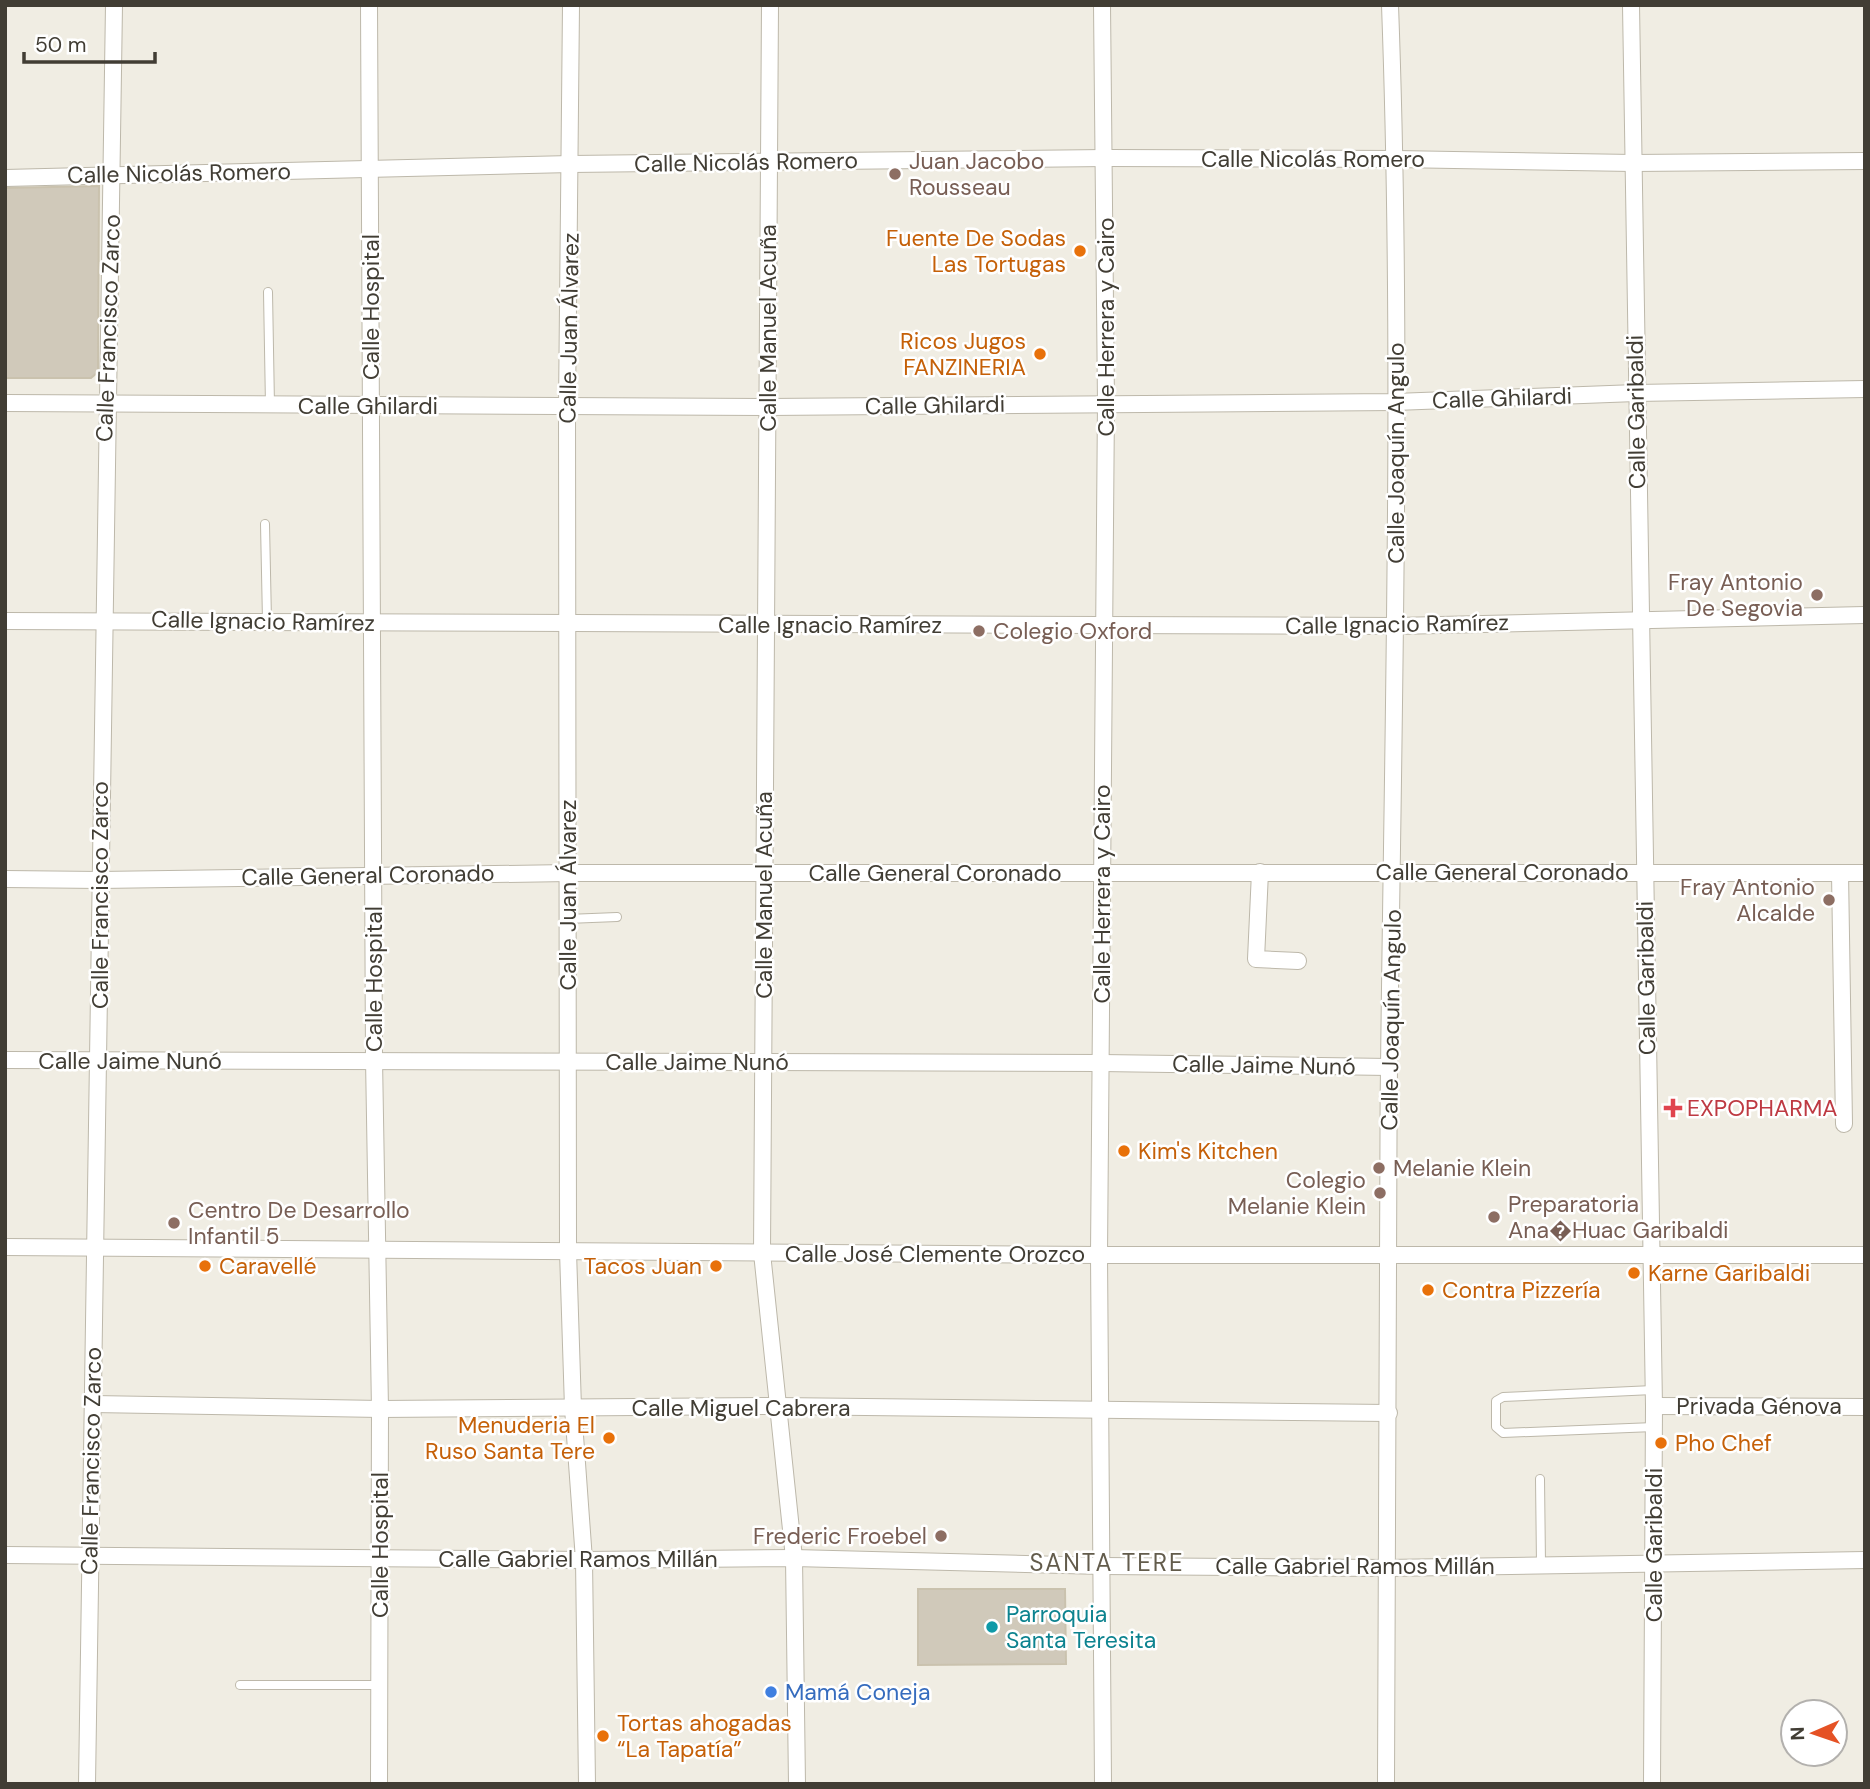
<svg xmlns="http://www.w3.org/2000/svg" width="1870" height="1789" viewBox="0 0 1870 1789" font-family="'DM Sans',sans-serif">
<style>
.building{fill:#d0c9ba;stroke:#cac2ae;stroke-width:2}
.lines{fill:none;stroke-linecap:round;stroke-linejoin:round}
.service-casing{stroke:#bdb8aa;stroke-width:10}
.minor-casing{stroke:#bdb8aa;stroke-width:18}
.service{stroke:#fff;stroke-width:8}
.minor{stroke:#fff;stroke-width:16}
.education-dot{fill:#8d6e63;stroke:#fff;stroke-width:2.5}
.food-dot{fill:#e8710a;stroke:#fff;stroke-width:2.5}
.health-dot{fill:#e0444e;stroke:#fff;stroke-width:2.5}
.culture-dot{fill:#0f9aa8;stroke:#fff;stroke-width:2.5}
.shop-dot{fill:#3f7fe0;stroke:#fff;stroke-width:2.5}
.labels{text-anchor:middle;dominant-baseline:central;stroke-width:5;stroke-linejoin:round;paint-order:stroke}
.street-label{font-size:23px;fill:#413d34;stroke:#fff}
.education-label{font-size:23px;fill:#785e54;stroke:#fff;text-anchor:start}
.food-label{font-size:23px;fill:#c56008;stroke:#fff;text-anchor:start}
.health-label{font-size:23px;fill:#be3a42;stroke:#fff;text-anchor:start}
.culture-label{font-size:23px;fill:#0d838f;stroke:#fff;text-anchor:start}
.shop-label{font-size:23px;fill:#366cbe;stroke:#fff;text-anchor:start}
.neighbourhood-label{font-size:24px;letter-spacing:2px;fill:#635c4c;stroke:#fff}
</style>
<rect width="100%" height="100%" fill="#f0ede3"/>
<g class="building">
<path d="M99,186L98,372L91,378H5V188Z"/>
<path d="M918,1589H1065L1066,1664L918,1665Z"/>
</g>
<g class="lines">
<g class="service-casing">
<g id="service">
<path d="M268,292L270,406"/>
<path d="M265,524L267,621"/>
<path d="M567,919L617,917"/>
<path d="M1653,1390L1503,1397L1496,1401V1427L1503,1433L1654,1427"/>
<path d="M1540,1479L1541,1564"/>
<path d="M240,1685H380"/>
</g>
</g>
<g class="minor-casing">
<g id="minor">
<path d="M369,5L374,1059L380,1409L379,1784"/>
<path d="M571,5L567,407L568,1251L573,1408L584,1560L587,1784"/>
<path d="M770,5L762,1253L794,1558L797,1784"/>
<path d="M1102,5L1106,403L1099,1255L1103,1784"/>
<path d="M1631,5L1654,1406L1652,1784"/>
<path d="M5,178L571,164L1106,158L1396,159L1633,163L1865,161"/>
<path d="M5,403L768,407L1395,402L1636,393L1865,389"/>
<path d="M5,621L1396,626L1865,615"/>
<path d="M1260,872L1256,959L1298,961"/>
<path d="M1840,873L1844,1124"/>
<path d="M5,879L100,880L568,873H1865"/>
<path d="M5,1060L1101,1063L1389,1067"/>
<path d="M5,1247L1099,1255H1865"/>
<path d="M93,1404L380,1409L778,1406L1389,1413"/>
<path d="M1654,1406L1865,1407"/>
<path d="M5,1555L584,1560L794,1558L1102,1566L1387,1568L1865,1560"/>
<path d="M87,1784L114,5"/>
<path d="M1386,1784C1387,1545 1386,1307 1389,1069C1393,714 1403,360 1390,5"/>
</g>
</g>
<use href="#service" class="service"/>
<use href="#minor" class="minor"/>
</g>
<g class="education-dot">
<circle cx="895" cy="174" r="7"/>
<circle cx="1817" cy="595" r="7"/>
<circle cx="979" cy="631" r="7"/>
<circle cx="1829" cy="900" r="7"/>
<circle cx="1379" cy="1168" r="7"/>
<circle cx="1380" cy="1193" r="7"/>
<circle cx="1494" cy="1217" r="7"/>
<circle cx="174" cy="1223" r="7"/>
<circle cx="941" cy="1536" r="7"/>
</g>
<g class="food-dot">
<circle cx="1080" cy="251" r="7"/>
<circle cx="1040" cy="354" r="7"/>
<circle cx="1124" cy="1151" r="7"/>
<circle cx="205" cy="1266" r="7"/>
<circle cx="716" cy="1266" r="7"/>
<circle cx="1634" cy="1273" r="7"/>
<circle cx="1428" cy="1290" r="7"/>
<circle cx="609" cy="1438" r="7"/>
<circle cx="1661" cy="1443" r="7"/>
<circle cx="603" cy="1736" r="7"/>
</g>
<path class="health-dot" d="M1669.5 1097.5h7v7h7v7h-7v7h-7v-7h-7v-7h7z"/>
<circle class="culture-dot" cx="992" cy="1627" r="7"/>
<circle class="shop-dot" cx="771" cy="1692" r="7"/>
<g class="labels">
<g class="street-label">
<text x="1313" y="159">Calle Nicolás Romero</text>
<text transform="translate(746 162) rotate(-1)">Calle Nicolás Romero</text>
<text transform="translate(179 173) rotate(-1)">Calle Nicolás Romero</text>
<text transform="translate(371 307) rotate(-90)">Calle Hospital</text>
<text transform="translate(1106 327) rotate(-90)">Calle Herrera y Cairo</text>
<text transform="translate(108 328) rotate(-88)">Calle Francisco Zarco</text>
<text transform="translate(569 328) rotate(-89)">Calle Juan Álvarez</text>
<text transform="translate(768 328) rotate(-90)">Calle Manuel Acuña</text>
<text transform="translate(1502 398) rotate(-2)">Calle Ghilardi</text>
<text transform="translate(935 405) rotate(-1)">Calle Ghilardi</text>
<text x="368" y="406">Calle Ghilardi</text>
<text transform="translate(1636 412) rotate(-91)">Calle Garibaldi</text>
<text transform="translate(1396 453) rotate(-90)">Calle Joaquín Angulo</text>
<text transform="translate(263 621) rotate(1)">Calle Ignacio Ramírez</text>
<text transform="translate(1397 624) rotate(-1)">Calle Ignacio Ramírez</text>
<text x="830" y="625">Calle Ignacio Ramírez</text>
<text x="1502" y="872">Calle General Coronado</text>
<text x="935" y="873">Calle General Coronado</text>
<text transform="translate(368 875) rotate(-1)">Calle General Coronado</text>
<text transform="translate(1102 894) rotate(-90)">Calle Herrera y Cairo</text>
<text transform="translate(100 895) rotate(-90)">Calle Francisco Zarco</text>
<text transform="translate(568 895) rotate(-90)">Calle Juan Álvarez</text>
<text transform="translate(764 895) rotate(-90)">Calle Manuel Acuña</text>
<text transform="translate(1646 978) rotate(-91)">Calle Garibaldi</text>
<text transform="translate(374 979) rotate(-90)">Calle Hospital</text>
<text transform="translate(1391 1020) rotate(-89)">Calle Joaquín Angulo</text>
<text x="130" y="1061">Calle Jaime Nunó</text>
<text x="697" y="1062">Calle Jaime Nunó</text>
<text transform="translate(1264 1065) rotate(1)">Calle Jaime Nunó</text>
<text x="935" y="1254">Calle José Clemente Orozco</text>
<text x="1759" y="1406">Privada Génova</text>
<text x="741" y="1408">Calle Miguel Cabrera</text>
<text transform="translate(91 1461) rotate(-89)">Calle Francisco Zarco</text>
<text transform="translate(380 1545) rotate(-90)">Calle Hospital</text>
<text transform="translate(1654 1545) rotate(-90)">Calle Garibaldi</text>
<text x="578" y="1559">Calle Gabriel Ramos Millán</text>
<text x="1355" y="1566">Calle Gabriel Ramos Millán</text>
</g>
<g class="education-label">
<text x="909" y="161">Juan Jacobo<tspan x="909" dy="26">Rousseau</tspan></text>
<text x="1803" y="582" text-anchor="end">Fray Antonio<tspan x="1803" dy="26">De Segovia</tspan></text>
<text x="993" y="631">Colegio Oxford</text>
<text x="1815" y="887" text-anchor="end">Fray Antonio<tspan x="1815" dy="26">Alcalde</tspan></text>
<text x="1393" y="1168">Melanie Klein</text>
<text x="1366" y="1180" text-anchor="end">Colegio<tspan x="1366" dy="26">Melanie Klein</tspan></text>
<text x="1508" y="1204">Preparatoria<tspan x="1508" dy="26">Ana�Huac Garibaldi</tspan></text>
<text x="188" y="1210">Centro De Desarrollo<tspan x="188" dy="26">Infantil 5</tspan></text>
<text x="927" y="1536" text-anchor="end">Frederic Froebel</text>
</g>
<g class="food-label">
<text x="1066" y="238" text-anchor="end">Fuente De Sodas<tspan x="1066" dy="26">Las Tortugas</tspan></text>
<text x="1026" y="341" text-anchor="end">Ricos Jugos<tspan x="1026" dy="26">FANZINERIA</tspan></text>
<text x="1138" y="1151">Kim's Kitchen</text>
<text x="219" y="1266">Caravellé</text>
<text x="702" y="1266" text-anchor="end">Tacos Juan</text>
<text x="1648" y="1273">Karne Garibaldi</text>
<text x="1442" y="1290">Contra Pizzería</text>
<text x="595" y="1425" text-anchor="end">Menuderia El<tspan x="595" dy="26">Ruso Santa Tere</tspan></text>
<text x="1675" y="1443">Pho Chef</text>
<text x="617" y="1723">Tortas ahogadas<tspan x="617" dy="26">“La Tapatía”</tspan></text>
</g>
<g class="health-label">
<text x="1687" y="1108">EXPOPHARMA</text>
</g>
<g class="culture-label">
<text x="1006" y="1614">Parroquia<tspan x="1006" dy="26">Santa Teresita</tspan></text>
</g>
<g class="shop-label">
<text x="785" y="1692">Mamá Coneja</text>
</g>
<g class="neighbourhood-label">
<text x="1107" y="1562">SANTA TERE</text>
</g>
</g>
<rect width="1870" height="1789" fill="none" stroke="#413d34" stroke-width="14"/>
<g transform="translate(1814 1733) rotate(268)"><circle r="33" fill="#ffffff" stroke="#b3b1ae" stroke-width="2"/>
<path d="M0-5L12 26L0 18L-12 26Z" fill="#e55225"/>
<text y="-10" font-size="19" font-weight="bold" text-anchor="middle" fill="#413d34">N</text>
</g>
<path d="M24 52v10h131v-10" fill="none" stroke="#413d34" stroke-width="3.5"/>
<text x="35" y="52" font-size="21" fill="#413d34" stroke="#ffffff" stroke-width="5" paint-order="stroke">50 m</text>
</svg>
